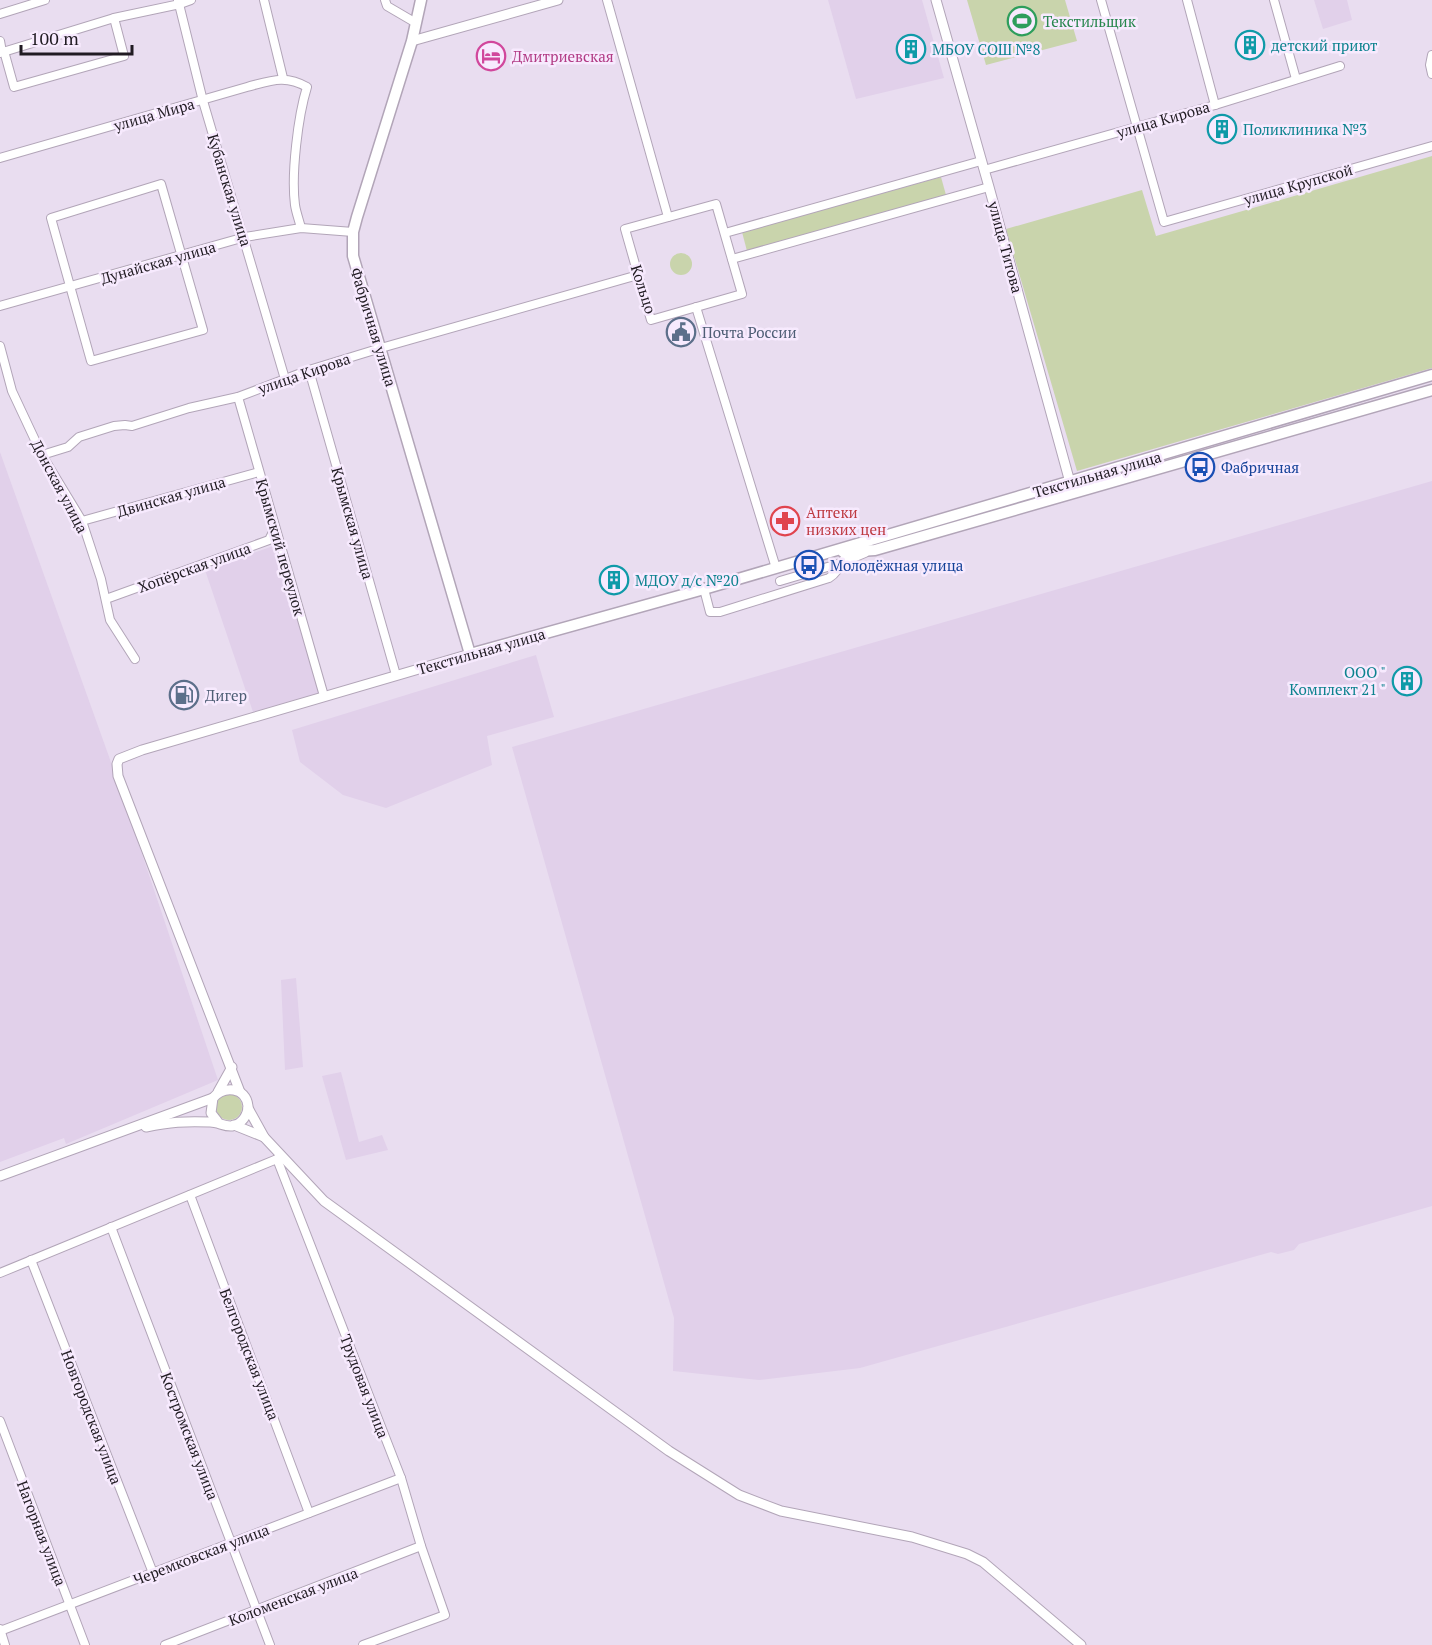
<svg xmlns="http://www.w3.org/2000/svg" width="1432" height="1645" viewBox="0 0 1432 1645" font-family="'PT Serif',serif">
<style>
.built{fill:#e1d0ea}
.green{fill:#c9d4ac}
.lines{fill:none;stroke-linecap:round;stroke-linejoin:round}
.minor-casing{stroke:#b2a5b8;stroke-width:10}
.tertiary-casing{stroke:#b2a5b8;stroke-width:11}
.secondary-casing{stroke:#b2a5b8;stroke-width:13}
.minor{stroke:#fff;stroke-width:8}
.tertiary{stroke:#fff;stroke-width:9}
.secondary{stroke:#fff;stroke-width:10}
.labels{text-anchor:middle;dominant-baseline:central;stroke-width:5;stroke-linejoin:round;paint-order:stroke}
.leisure-label{font-size:15px;fill:#27864d;stroke:#f7eafe;text-anchor:start}
.culture-label{font-size:15px;fill:#0d838f;stroke:#f7eafe;text-anchor:start}
.hotel-label{font-size:15px;fill:#b23c85;stroke:#f7eafe;text-anchor:start}
.street-label{font-size:15px;fill:#201b22;stroke:#f7eafe}
.service-label{font-size:15px;fill:#4e5e75;stroke:#f7eafe;text-anchor:start}
.transit-label{font-size:15px;fill:#164399;stroke:#f7eafe;text-anchor:start}
.health-label{font-size:15px;fill:#be3a42;stroke:#f7eafe;text-anchor:start}
</style>
<rect width="100%" height="100%" fill="#e9ddf0"/>
<g class="built">
<path d="M828,0H922L944,78L856,99Z"/>
<path d="M1314,0H1347L1352,20L1323,29Z"/>
<path d="M0,452L112,765L218,1080L66,1144L64,1138L0,1162Z"/>
<path d="M1432,481V1206L1299,1244L1294,1250L1278,1254L1271,1252L860,1368L759,1380L673,1371L674,1318L512,747Z"/>
<path d="M276,545L319,693L253,712L205,570Z"/>
<path d="M536,655L554,717L487,736L492,765L386,808L343,795L300,762L292,730Z"/>
<path d="M296,978L303,1067L285,1070L281,980Z"/>
<path d="M341,1072L359,1142L382,1135L388,1150L346,1160L322,1076Z"/>
</g>
<g class="green">
<path d="M967,0H1065L1077,41L986,65Z"/>
<path d="M1432,156V368L1077,471L1006,229L1142,190L1156,236Z"/>
<path d="M941,177L946,195L747,251L742,232Z"/>
<circle cx="681" cy="264" r="11"/>
<circle cx="229" cy="1107" r="13"/>
</g>
<g class="lines">
<g class="minor-casing">
<g id="minor">
<path d="M178,0L203,101L285,379"/>
<path d="M264,0L283,78"/>
<path d="M385,0L387,6L416,23"/>
<path d="M607,0L668,217"/>
<path d="M1101,0L1164,222L1432,146"/>
<path d="M1187,0L1215,105"/>
<path d="M1274,0L1296,79"/>
<path d="M0,14L45,0"/>
<path d="M0,41L2,52"/>
<path d="M4,51L14,87L124,56L114,18"/>
<path d="M0,53L114,18L180,4L191,0"/>
<path d="M1432,55L1430,65L1432,74"/>
<path d="M0,158L247,87C270,81 285,74 307,87C298,116 291,174 295,205C296,212 299,220 301,228"/>
<path d="M984,170L1215,105L1340,66"/>
<path d="M161,184L203,330L91,361L51,218Z"/>
<path d="M716,204L742,294L651,320L625,229Z"/>
<path d="M725,233L981,161"/>
<path d="M732,259L989,187"/>
<path d="M0,306L245,237L301,228L353,232"/>
<path d="M696,307L776,568"/>
<path d="M0,346L12,391L42,455L82,521L101,579L110,620L135,659"/>
<path d="M309,370L396,675"/>
<path d="M238,397L324,696"/>
<path d="M42,455L68,447L79,437L114,426L125,425L132,426L189,408L238,397L309,370L381,348L638,275"/>
<path d="M82,521L259,472"/>
<path d="M780,581L841,563L865,553"/>
<path d="M704,589L710,612H720L829,578C839,572 843,559 850,550"/>
<path d="M106,599L269,540L275,528"/>
<path d="M277,1159L401,1478L421,1546L445,1615L363,1645"/>
<path d="M190,1195L309,1513"/>
<path d="M111,1227L270,1645"/>
<path d="M31,1260L153,1573"/>
<path d="M0,1273L277,1159L280,1156"/>
<path d="M0,1421L85,1645"/>
<path d="M0,1629L5,1645"/>
<path d="M0,1631L401,1478"/>
<path d="M165,1645L421,1546"/>
</g>
</g>
<g class="tertiary-casing">
<g id="tertiary">
<path d="M936,0L989,187L1071,486"/>
<path d="M412,41L558,0"/>
<path d="M218,1092L232,1067"/>
<path d="M240,1092L118,776L117,764L119,759L142,750L470,654"/>
<path d="M248,1108L264,1137L324,1201L669,1451L739,1495L781,1511L912,1537L967,1554L983,1562L1081,1645"/>
<path d="M234,1125L264,1137"/>
<path d="M146,1127C170,1122 185,1121 210,1122C218,1122 225,1127 232,1126C242,1124 248,1115 248,1106C246,1087 224,1085 213,1098L211,1113L218,1122"/>
<path d="M0,1176L213,1098"/>
</g>
</g>
<g class="secondary-casing">
<g id="secondary">
<path d="M421,0L412,41L357,217L353,232V256L470,654L704,589L1432,375"/>
<path d="M843,552L875,550L1432,390"/>
</g>
</g>
<use href="#minor" class="minor"/>
<use href="#tertiary" class="tertiary"/>
<use href="#secondary" class="secondary"/>
</g>
<defs>
<g id="stadium-ring" transform="scale(1.5)"><circle r="9.5" fill="#f7eafe" stroke="#2e9e5b" stroke-width="1.5"/><path d="M0-5a6.5 5 0 1 0 0 10a6.5 5 0 1 0 0-10ZM-3.5-1.8h7v3.6h-7Z" fill="#2e9e5b"/></g>
<g id="building-ring" transform="scale(1.5)"><circle r="9.5" fill="#f7eafe" stroke="#0f9aa8" stroke-width="1.5"/><path d="M-4-6H4V6H1V3H-1V6H-4ZM-2.5-4.3h1.7v1.8h-1.7ZM.8-4.3h1.7v1.8H.8ZM-2.5-1h1.7V.8h-1.7ZM.8-1h1.7V.8H.8Z" fill="#0f9aa8"/></g>
<g id="hotel-ring" transform="scale(1.5)"><circle r="9.5" fill="#f7eafe" stroke="#d1479c" stroke-width="1.5"/><path d="M-6-4.5h1.5V1H6V5H4.5V3h-9V5H-6ZM-4 0a1.8 1.8 0 1 1 3.6 0ZM.5 0V-2.5h3Q6-2.5 6 0Z" fill="#d1479c"/></g>
<g id="civic-ring" transform="scale(1.5)"><circle r="9.5" fill="#f7eafe" stroke="#5c6f8a" stroke-width="1.5"/><path d="M-.6-6.5H3V-4.5H.6V-3L4-1V1h2V6H-6V1h2V-1L-.6-3ZM-1.2 2.5V6h2.4V2.5Z" fill="#5c6f8a"/></g>
<g id="bus-ring" transform="scale(1.5)"><circle r="9.5" fill="#f7eafe" stroke="#1a4fb4" stroke-width="1.5"/><path d="M-5-6H5V4H4V6H2V4H-2V6H-4V4H-5ZM-3.5-4V0h7V-4ZM-3.5 1.2v1.5H-2V1.2ZM2 1.2v1.5H3.5V1.2Z" fill="#1a4fb4"/></g>
<g id="pharmacy-ring" transform="scale(1.5)"><circle r="9.5" fill="#f7eafe" stroke="#e0444e" stroke-width="1.5"/><path d="M-2-6h4v4h4v4h-4v4h-4v-4h-4v-4h4Z" fill="#e0444e"/></g>
<g id="fuel-ring" transform="scale(1.5)"><circle r="9.5" fill="#f7eafe" stroke="#5c6f8a" stroke-width="1.5"/><path d="M-5.5-6h7V0h2V4h1.3V-2.5L3-4.5l.8-.8L6-3V5H2.5V1h-1V6h-7ZM-4.2-4.7v3.2H.2V-4.7Z" fill="#5c6f8a"/></g>
</defs>
<g fill-rule="evenodd">
<use href="#stadium-ring" x="1022" y="21"/>
<use href="#building-ring" x="1250" y="45"/>
<use href="#building-ring" x="911" y="49"/>
<use href="#hotel-ring" x="491" y="56"/>
<use href="#building-ring" x="1222" y="129"/>
<use href="#civic-ring" x="681" y="332"/>
<use href="#bus-ring" x="1200" y="467"/>
<use href="#pharmacy-ring" x="785" y="521"/>
<use href="#bus-ring" x="809" y="565"/>
<use href="#building-ring" x="614" y="580"/>
<use href="#building-ring" x="1407" y="681"/>
<use href="#fuel-ring" x="184" y="695"/>
</g>
<g class="labels">
<g class="leisure-label">
<text x="1043" y="21">Текстильщик</text>
</g>
<g class="culture-label">
<text x="1271" y="45">детский приют</text>
<text x="932" y="49">МБОУ СОШ №8</text>
<text x="1243" y="129">Поликлиника №3</text>
<text x="635" y="580">МДОУ д/с №20</text>
<text x="1386" y="672" text-anchor="end">ООО "<tspan x="1386" dy="17">Комплект 21 "</tspan></text>
</g>
<g class="hotel-label">
<text x="512" y="56">Дмитриевская</text>
</g>
<g class="street-label">
<text transform="translate(154 114) rotate(-16)">улица Мира</text>
<text transform="translate(1163 119) rotate(-16)">улица Кирова</text>
<text transform="translate(1298 184) rotate(-16)">улица Крупской</text>
<text transform="translate(230 190) rotate(73)">Кубанская улица</text>
<text transform="translate(1006 247) rotate(75)">улица Титова</text>
<text transform="translate(158 262) rotate(-16)">Дунайская улица</text>
<text transform="translate(644 289) rotate(72)">Кольцо</text>
<text transform="translate(374 327) rotate(73)">Фабричная улица</text>
<text transform="translate(304 373) rotate(-19)">улица Кирова</text>
<text transform="translate(1097 474) rotate(-16)">Текстильная улица</text>
<text transform="translate(60 486) rotate(62)">Донская улица</text>
<text transform="translate(171 496) rotate(-16)">Двинская улица</text>
<text transform="translate(353 523) rotate(74)">Крымская улица</text>
<text transform="translate(281 547) rotate(74)">Крымский переулок</text>
<text transform="translate(194 567) rotate(-20)">Хопёрская улица</text>
<text transform="translate(481 651) rotate(-16)">Текстильная улица</text>
<text transform="translate(250 1354) rotate(69)">Белгородская улица</text>
<text transform="translate(365 1386) rotate(69)">Трудовая улица</text>
<text transform="translate(92 1417) rotate(69)">Новгородская улица</text>
<text transform="translate(190 1436) rotate(69)">Костромская улица</text>
<text transform="translate(42 1533) rotate(69)">Нагорная улица</text>
<text transform="translate(201 1554) rotate(-21)">Черемковская улица</text>
<text transform="translate(293 1596) rotate(-21)">Коломенская улица</text>
</g>
<g class="service-label">
<text x="702" y="332">Почта России</text>
<text x="205" y="695">Дигер</text>
</g>
<g class="transit-label">
<text x="1221" y="467">Фабричная</text>
<text x="830" y="565">Молодёжная улица</text>
</g>
<g class="health-label">
<text x="806" y="512">Аптеки<tspan x="806" dy="17">низких цен</tspan></text>
</g>
</g>
<path d="M21 45v9h111v-9" fill="none" stroke="#201b22" stroke-width="3"/>
<text x="30" y="45" font-size="18" fill="#201b22" stroke="#f7eafe" stroke-width="4.5" paint-order="stroke">100 m</text>
</svg>
